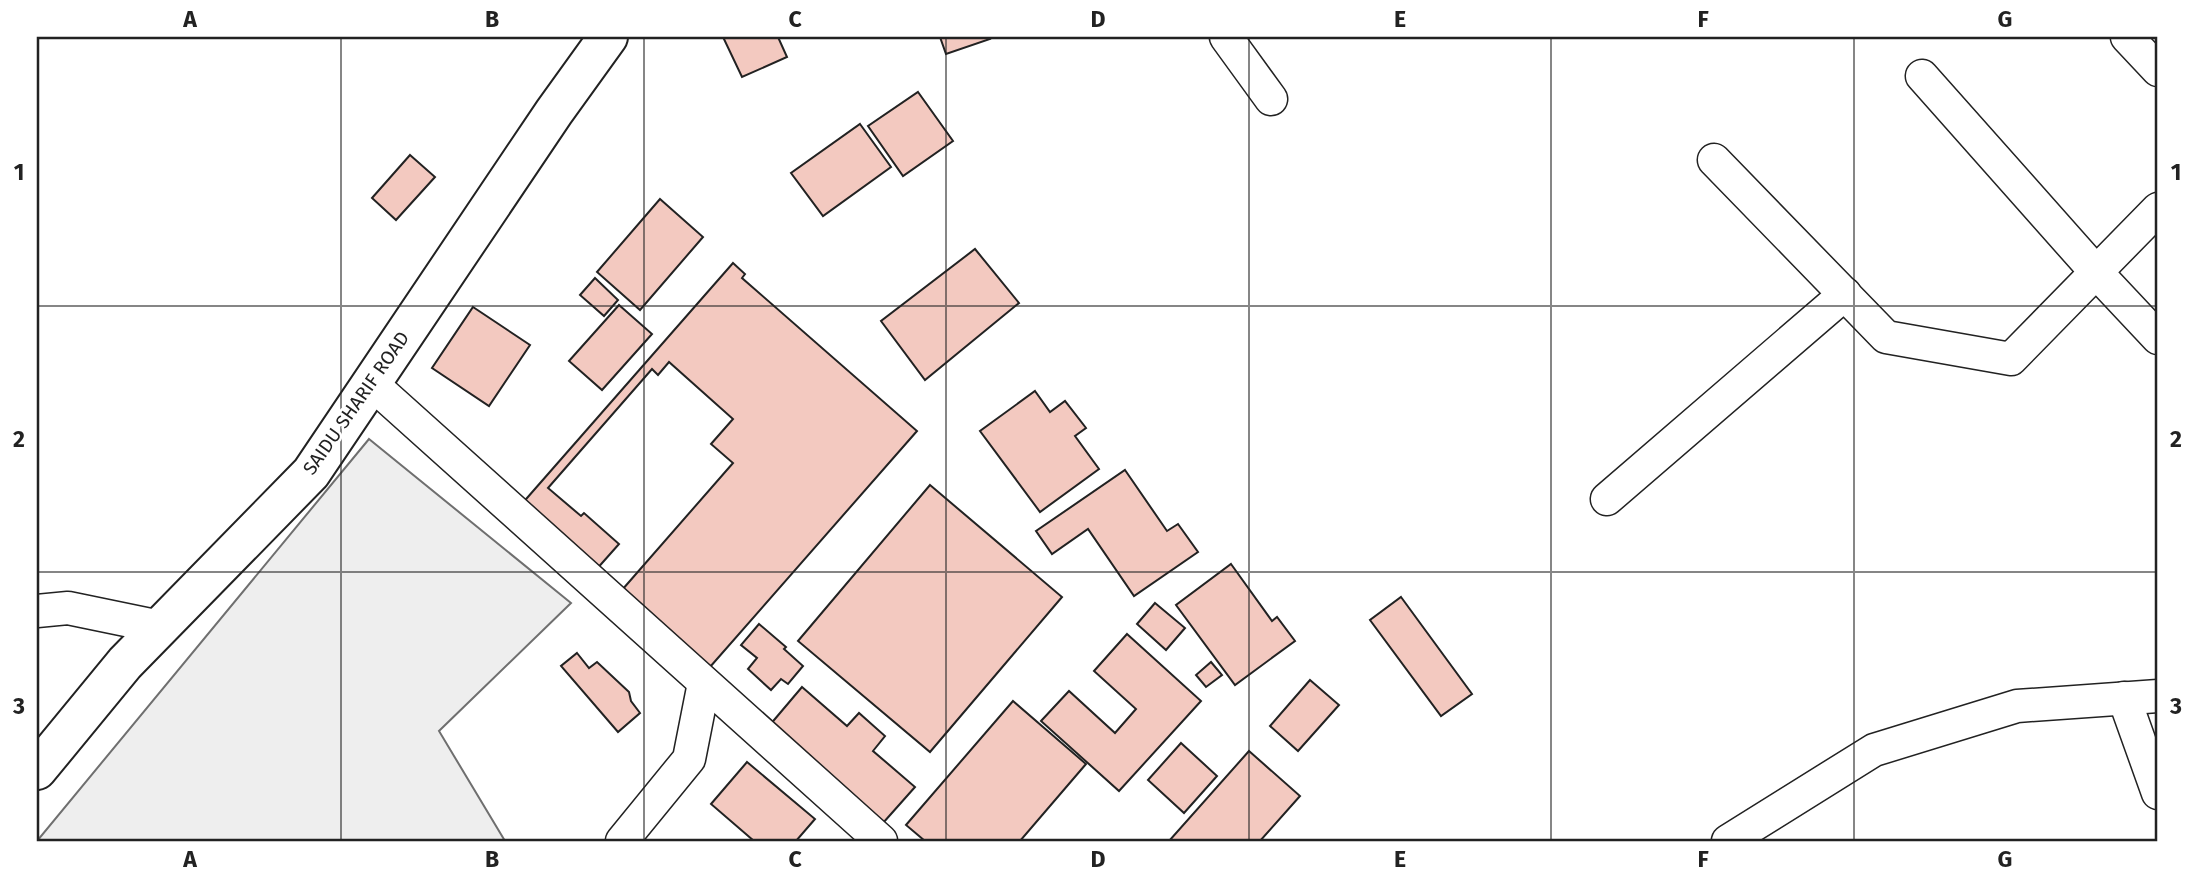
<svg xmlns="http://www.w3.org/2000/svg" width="2195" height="878" viewBox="0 0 2195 878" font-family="'Fira Sans',sans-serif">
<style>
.green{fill:#eee;stroke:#6f6f6f;stroke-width:2}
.building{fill:#f3c9c0;stroke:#222;stroke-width:2}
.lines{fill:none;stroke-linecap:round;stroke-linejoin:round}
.minor-casing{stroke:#222;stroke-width:35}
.primary-casing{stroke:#222;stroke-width:42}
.minor{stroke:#fff;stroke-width:32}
.primary{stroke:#fff;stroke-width:38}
.grid{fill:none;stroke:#222;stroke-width:2;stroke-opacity:0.55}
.labels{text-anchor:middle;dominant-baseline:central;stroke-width:5;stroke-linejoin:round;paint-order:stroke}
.street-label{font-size:19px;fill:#222;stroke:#fff}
.neatline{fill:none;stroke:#222;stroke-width:2.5}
.grid-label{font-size:23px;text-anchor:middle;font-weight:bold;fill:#222}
</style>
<rect width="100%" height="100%" fill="#fff"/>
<path class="green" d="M369,439L571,603L439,731L505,841H37Z"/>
<g class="building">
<path d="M723,37H778L787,57L742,77Z"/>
<path d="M940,37H989L990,39L946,54Z"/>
<path d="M918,92L953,141L903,176L868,126Z"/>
<path d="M860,124L891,167L823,216L791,173Z"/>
<path d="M410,155L435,177L396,220L372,198Z"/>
<path d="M660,199L703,237L640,310L597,272Z"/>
<path d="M975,249L1019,303L925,380L881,321Z"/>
<path d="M733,263L745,274L742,278L917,431L710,667L622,590L733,463L711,444L733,419L669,362L658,375L652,369L548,488L581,516L584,513L619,544L595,571L520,506Z"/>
<path d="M595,278L618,300L604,316L580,295Z"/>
<path d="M619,305L652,334L602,390L569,361Z"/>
<path d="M473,307L530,345L489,406L432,368Z"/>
<path d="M1035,391L1050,412L1065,401L1086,428L1075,436L1099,469L1040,512L980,431Z"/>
<path d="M1125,470L1167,531L1178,524L1198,552L1134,596L1088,529L1052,554L1036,531Z"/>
<path d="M930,485L1062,597L930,752L798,641Z"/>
<path d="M1231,564L1272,621L1277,617L1295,641L1235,685L1176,605Z"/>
<path d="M1401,597L1472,694L1441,716L1370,620Z"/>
<path d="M1155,603L1185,628L1166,650L1137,624Z"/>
<path d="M759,624L786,647L784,649L803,666L788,684L781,679L771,690L748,669L757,658L741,645Z"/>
<path d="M1127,634L1201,701L1119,791L1041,721L1069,691L1115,733L1136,709L1094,671Z"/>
<path d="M577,653L589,668L597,662L629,692L631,701L640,713L618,732L561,666Z"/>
<path d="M1211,662L1222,675L1206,687L1196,675Z"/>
<path d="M1310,680L1339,705L1298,751L1270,726Z"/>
<path d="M802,687L847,726L859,713L885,736L873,751L915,787L883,823L769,726Z"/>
<path d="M1013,701L1086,764L1020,841H925L906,825Z"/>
<path d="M1181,743L1217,776L1184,813L1148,780Z"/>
<path d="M1249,751L1300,796L1260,841H1169Z"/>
<path d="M747,762L815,819L796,841H754L711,804Z"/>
</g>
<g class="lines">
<g class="minor-casing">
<g id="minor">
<path d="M1226,37L1271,99"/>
<path d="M2127,37L2158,70"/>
<path d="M1922,76L2096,272L2158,338"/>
<path d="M1714,160L1886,337L2011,359L2158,209"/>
<path d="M371,383L881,841"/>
<path d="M1607,499L1845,294"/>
<path d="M37,611L68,608L160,627"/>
<path d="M2124,698L2158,793"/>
<path d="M622,841L689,759L704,683"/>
<path d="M1728,841L1874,750L2017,706L2158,696"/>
</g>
</g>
<g class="primary-casing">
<path id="primary" d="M37,770L125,663L311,473L554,112L608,37"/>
</g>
<use href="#minor" class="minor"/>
<use href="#primary" class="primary"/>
</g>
<path class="grid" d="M341,37V841M644,37V841M946,37V841M1249,37V841M1551,37V841M1854,37V841M37,306H2158M37,572H2158"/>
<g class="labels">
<g class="street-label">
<text transform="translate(356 403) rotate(-55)">SAIDU SHARIF ROAD</text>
</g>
</g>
<rect width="2195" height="878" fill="none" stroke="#ffffff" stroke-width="77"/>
<rect x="38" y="38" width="2118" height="802" class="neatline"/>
<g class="grid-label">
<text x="190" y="27">A</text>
<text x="492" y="27">B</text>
<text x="795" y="27">C</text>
<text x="1098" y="27">D</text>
<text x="1400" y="27">E</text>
<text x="1703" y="27">F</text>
<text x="2005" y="27">G</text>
<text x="19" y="180">1</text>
<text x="2176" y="180">1</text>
<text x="19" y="447">2</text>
<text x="2176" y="447">2</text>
<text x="19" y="714">3</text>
<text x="2176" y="714">3</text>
<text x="190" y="867">A</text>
<text x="492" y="867">B</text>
<text x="795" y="867">C</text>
<text x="1098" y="867">D</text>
<text x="1400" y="867">E</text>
<text x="1703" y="867">F</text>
<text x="2005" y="867">G</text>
</g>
</svg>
